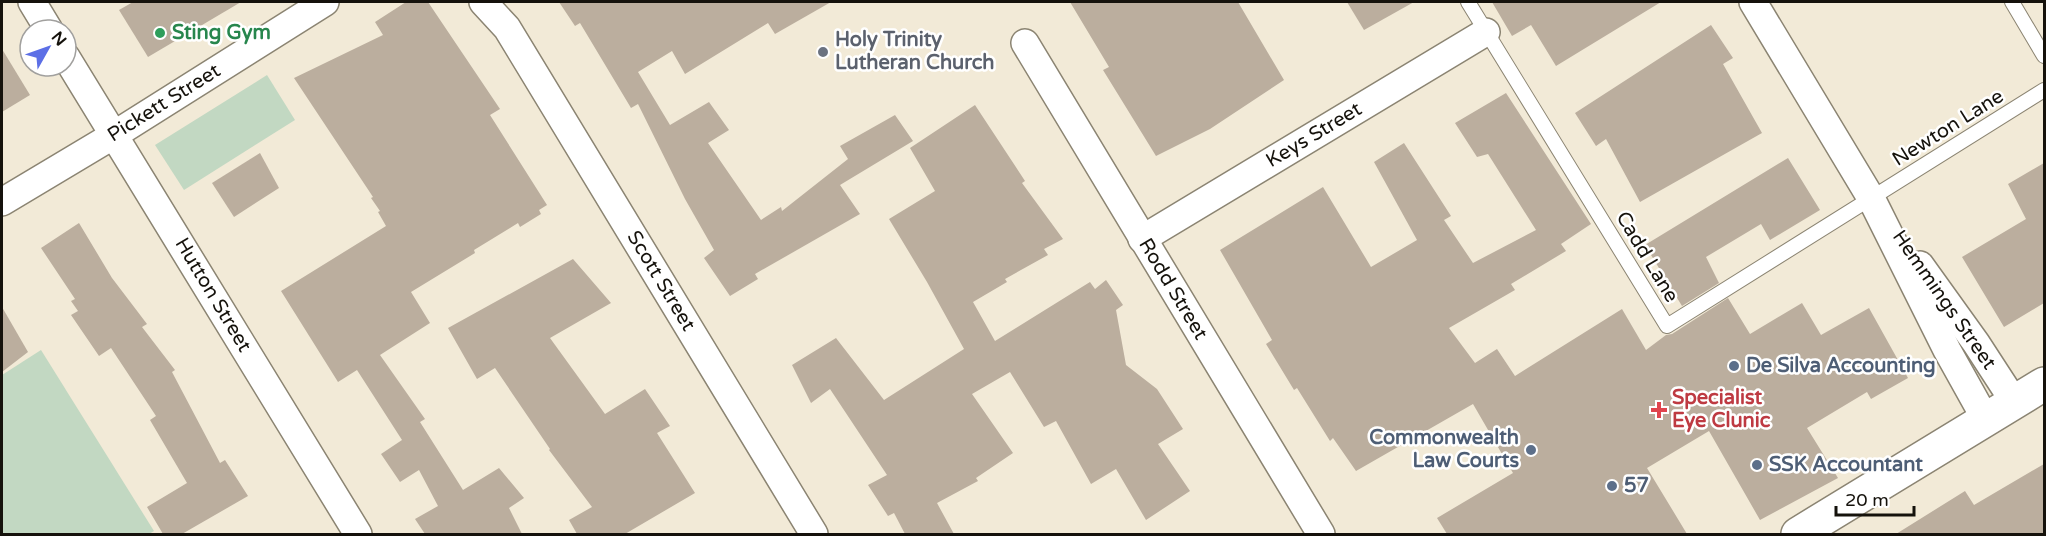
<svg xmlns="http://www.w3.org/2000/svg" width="2046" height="536" viewBox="0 0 2046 536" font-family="'Varela Round',sans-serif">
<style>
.green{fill:#c2d8c2}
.building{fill:#bbae9e}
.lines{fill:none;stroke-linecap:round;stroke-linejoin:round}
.service-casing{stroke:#8b8472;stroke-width:16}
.minor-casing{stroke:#8b8472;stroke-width:30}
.tertiary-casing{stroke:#8b8472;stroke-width:36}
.service{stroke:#fff;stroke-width:14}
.minor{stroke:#fff;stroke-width:27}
.tertiary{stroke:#fff;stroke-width:33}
.leisure-dot{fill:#2e9e5b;stroke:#fff;stroke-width:2}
.worship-dot{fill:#6b7280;stroke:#fff;stroke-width:2}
.service-dot{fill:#5c6f8a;stroke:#fff;stroke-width:2}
.health-dot{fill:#e0444e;stroke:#fff;stroke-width:2}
.labels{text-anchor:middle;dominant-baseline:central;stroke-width:5;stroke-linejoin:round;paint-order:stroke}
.leisure-label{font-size:20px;font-weight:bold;fill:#27864d;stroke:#fff;text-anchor:start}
.worship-label{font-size:20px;font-weight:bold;fill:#5b616d;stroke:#fff;text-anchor:start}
.street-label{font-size:20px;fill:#15120c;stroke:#fff}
.service-label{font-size:20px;font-weight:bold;fill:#4e5e75;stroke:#fff;text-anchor:start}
.health-label{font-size:20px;font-weight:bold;fill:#be3a42;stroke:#fff;text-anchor:start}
</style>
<rect width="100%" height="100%" fill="#f2ead7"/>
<g class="green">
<path d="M267,75L295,120L184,190L155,145Z"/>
<path d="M41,350L154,531L149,534H2V375Z"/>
</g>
<g class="building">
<path d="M133,2H241L148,57L119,10Z"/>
<path d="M406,2H428L500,109L490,115L547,205L539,210L541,214L520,227L518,223L474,250L475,253L411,292L430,323L380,355L425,419L420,422L463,490L499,468L524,498L509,508L522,534H425L415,519L438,506L419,470L400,482L381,454L402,440L357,370L338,382L281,291L386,226L378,212L380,211L371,198L373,197L294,78L383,35L375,22Z"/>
<path d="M559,2H831L775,34L768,23L685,74L672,51L638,72L670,125L709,102L729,130L708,143L761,220L781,207L782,211L848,159L840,146L895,115L913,141L840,185L860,214L755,274L758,279L730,296L704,258L714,250L685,199L638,104L631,108L580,23L575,26Z"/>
<path d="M1070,2H1238L1284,80L1210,129L1156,156L1103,70L1109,67Z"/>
<path d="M1347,2H1414L1364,30Z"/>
<path d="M1492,2H1661L1556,66L1531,25L1512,36Z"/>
<path d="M1711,25L1733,58L1723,64L1762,133L1640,202L1606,139L1596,146L1575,113Z"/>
<path d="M2,49L30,95L2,112Z"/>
<path d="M1506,93L1591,224L1561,244L1566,251L1511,284L1515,290L1449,328L1475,363L1497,349L1515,376L1622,309L1646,350L1666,335L1672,334L1728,298L1750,334L1802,303L1821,335L1869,308L1908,378L1871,399L1867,392L1807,428L1838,478L1760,520L1709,431L1647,468L1687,534H1447L1437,518L1513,473L1473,404L1356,471L1333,438L1330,441L1297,388L1294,390L1266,344L1272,340L1220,250L1323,187L1371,267L1417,240L1374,162L1404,143L1451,216L1444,220L1473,263L1536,230L1488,154L1477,157L1455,123Z"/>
<path d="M975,105L1025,181L1022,183L1063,239L1044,249L1048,255L1005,279L1007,282L973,302L995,341L1090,282L1095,289L1106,280L1123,305L1116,310L1126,365L1157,389L1183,429L1158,444L1190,491L1146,520L1116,469L1091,484L1056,421L1044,427L1010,372L972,394L1013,453L976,478L978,481L937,503L954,534H905L894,513L888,516L868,485L887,475L830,389L811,403L792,365L836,338L884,400L964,349L927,282L889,219L935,191L910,148Z"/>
<path d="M260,153L279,188L234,217L212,183Z"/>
<path d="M1788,158L1820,210L1770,240L1761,224L1706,257L1719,283L1682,306L1645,245Z"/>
<path d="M2044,163V303L2004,327L1962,257L2026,219L2008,184Z"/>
<path d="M79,223L112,278L147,324L142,327L175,370L172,372L220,463L225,460L248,496L182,534H163L147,507L187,483L150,420L156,416L111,348L99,356L71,315L78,311L71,301L75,299L41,248Z"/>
<path d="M573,259L611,303L550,338L605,414L645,389L670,426L657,433L695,493L625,534H577L569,520L592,507L549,450L550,449L495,368L477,379L448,328Z"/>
<path d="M2,307L28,352L2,372Z"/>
<path d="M2044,464V534H1896L1965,491L1974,505Z"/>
</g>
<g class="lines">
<g class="service-casing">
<g id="service">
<path d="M1468,2L1667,326L2044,90"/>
<path d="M2012,2L2044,56"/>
</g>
</g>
<g class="minor-casing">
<g id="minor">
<path d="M32,2L49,30"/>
<path d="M483,2L507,28L814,534"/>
<path d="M1753,2L1871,198L1947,350L1986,420"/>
<path d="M1025,43L1321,534"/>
<path d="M66,57L358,534"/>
<path d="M2,202L114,135L325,2"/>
<path d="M1142,239L1486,32"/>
<path d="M1920,265L1976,343L2015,403"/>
</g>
</g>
<g class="tertiary-casing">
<path id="tertiary" d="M1798,534L2044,384"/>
</g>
<use href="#service" class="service"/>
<use href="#minor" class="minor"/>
<use href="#tertiary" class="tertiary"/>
</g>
<circle class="leisure-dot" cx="160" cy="33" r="6"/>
<circle class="worship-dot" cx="823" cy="52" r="6"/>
<g class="service-dot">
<circle cx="1734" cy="366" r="6"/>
<circle cx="1531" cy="450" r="6"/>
<circle cx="1757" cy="465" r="6"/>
<circle cx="1612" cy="486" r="6"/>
</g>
<path class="health-dot" d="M1656 401h6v6h6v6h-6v6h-6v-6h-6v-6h6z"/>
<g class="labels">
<g class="leisure-label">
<text x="172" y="33">Sting Gym</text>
</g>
<g class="worship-label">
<text x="835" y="40">Holy Trinity<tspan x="835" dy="23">Lutheran Church</tspan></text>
</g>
<g class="street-label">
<text transform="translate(164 103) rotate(-32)">Pickett Street</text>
<text transform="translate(1948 128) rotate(-32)">Newton Lane</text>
<text transform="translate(1314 135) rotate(-31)">Keys Street</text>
<text transform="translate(1647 257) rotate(59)">Cadd Lane</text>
<text transform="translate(661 281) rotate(59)">Scott Street</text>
<text transform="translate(1173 289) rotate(59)">Rodd Street</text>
<text transform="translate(213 295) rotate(59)">Hutton Street</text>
<text transform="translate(1944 300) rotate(55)">Hemmings Street</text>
</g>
<g class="service-label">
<text x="1746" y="366">De Silva Accounting</text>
<text x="1519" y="438" text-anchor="end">Commonwealth<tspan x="1519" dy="23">Law Courts</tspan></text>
<text x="1769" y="465">SSK Accountant</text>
<text x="1624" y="486">57</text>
</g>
<g class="health-label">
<text x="1672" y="398">Specialist<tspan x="1672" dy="23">Eye Clunic</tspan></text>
</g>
</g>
<rect width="2046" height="536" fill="none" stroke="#15120c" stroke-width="6"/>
<g transform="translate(48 48) rotate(50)"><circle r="28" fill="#ffffff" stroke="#a1a09e" stroke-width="1.5"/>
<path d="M0-4.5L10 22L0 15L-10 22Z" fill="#5c6fe6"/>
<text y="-9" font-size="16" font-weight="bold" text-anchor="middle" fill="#15120c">N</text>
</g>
<path d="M1836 506v9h78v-9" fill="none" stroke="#15120c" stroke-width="3"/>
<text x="1845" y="506" font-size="18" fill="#15120c" stroke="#ffffff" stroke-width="4.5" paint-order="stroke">20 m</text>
</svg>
